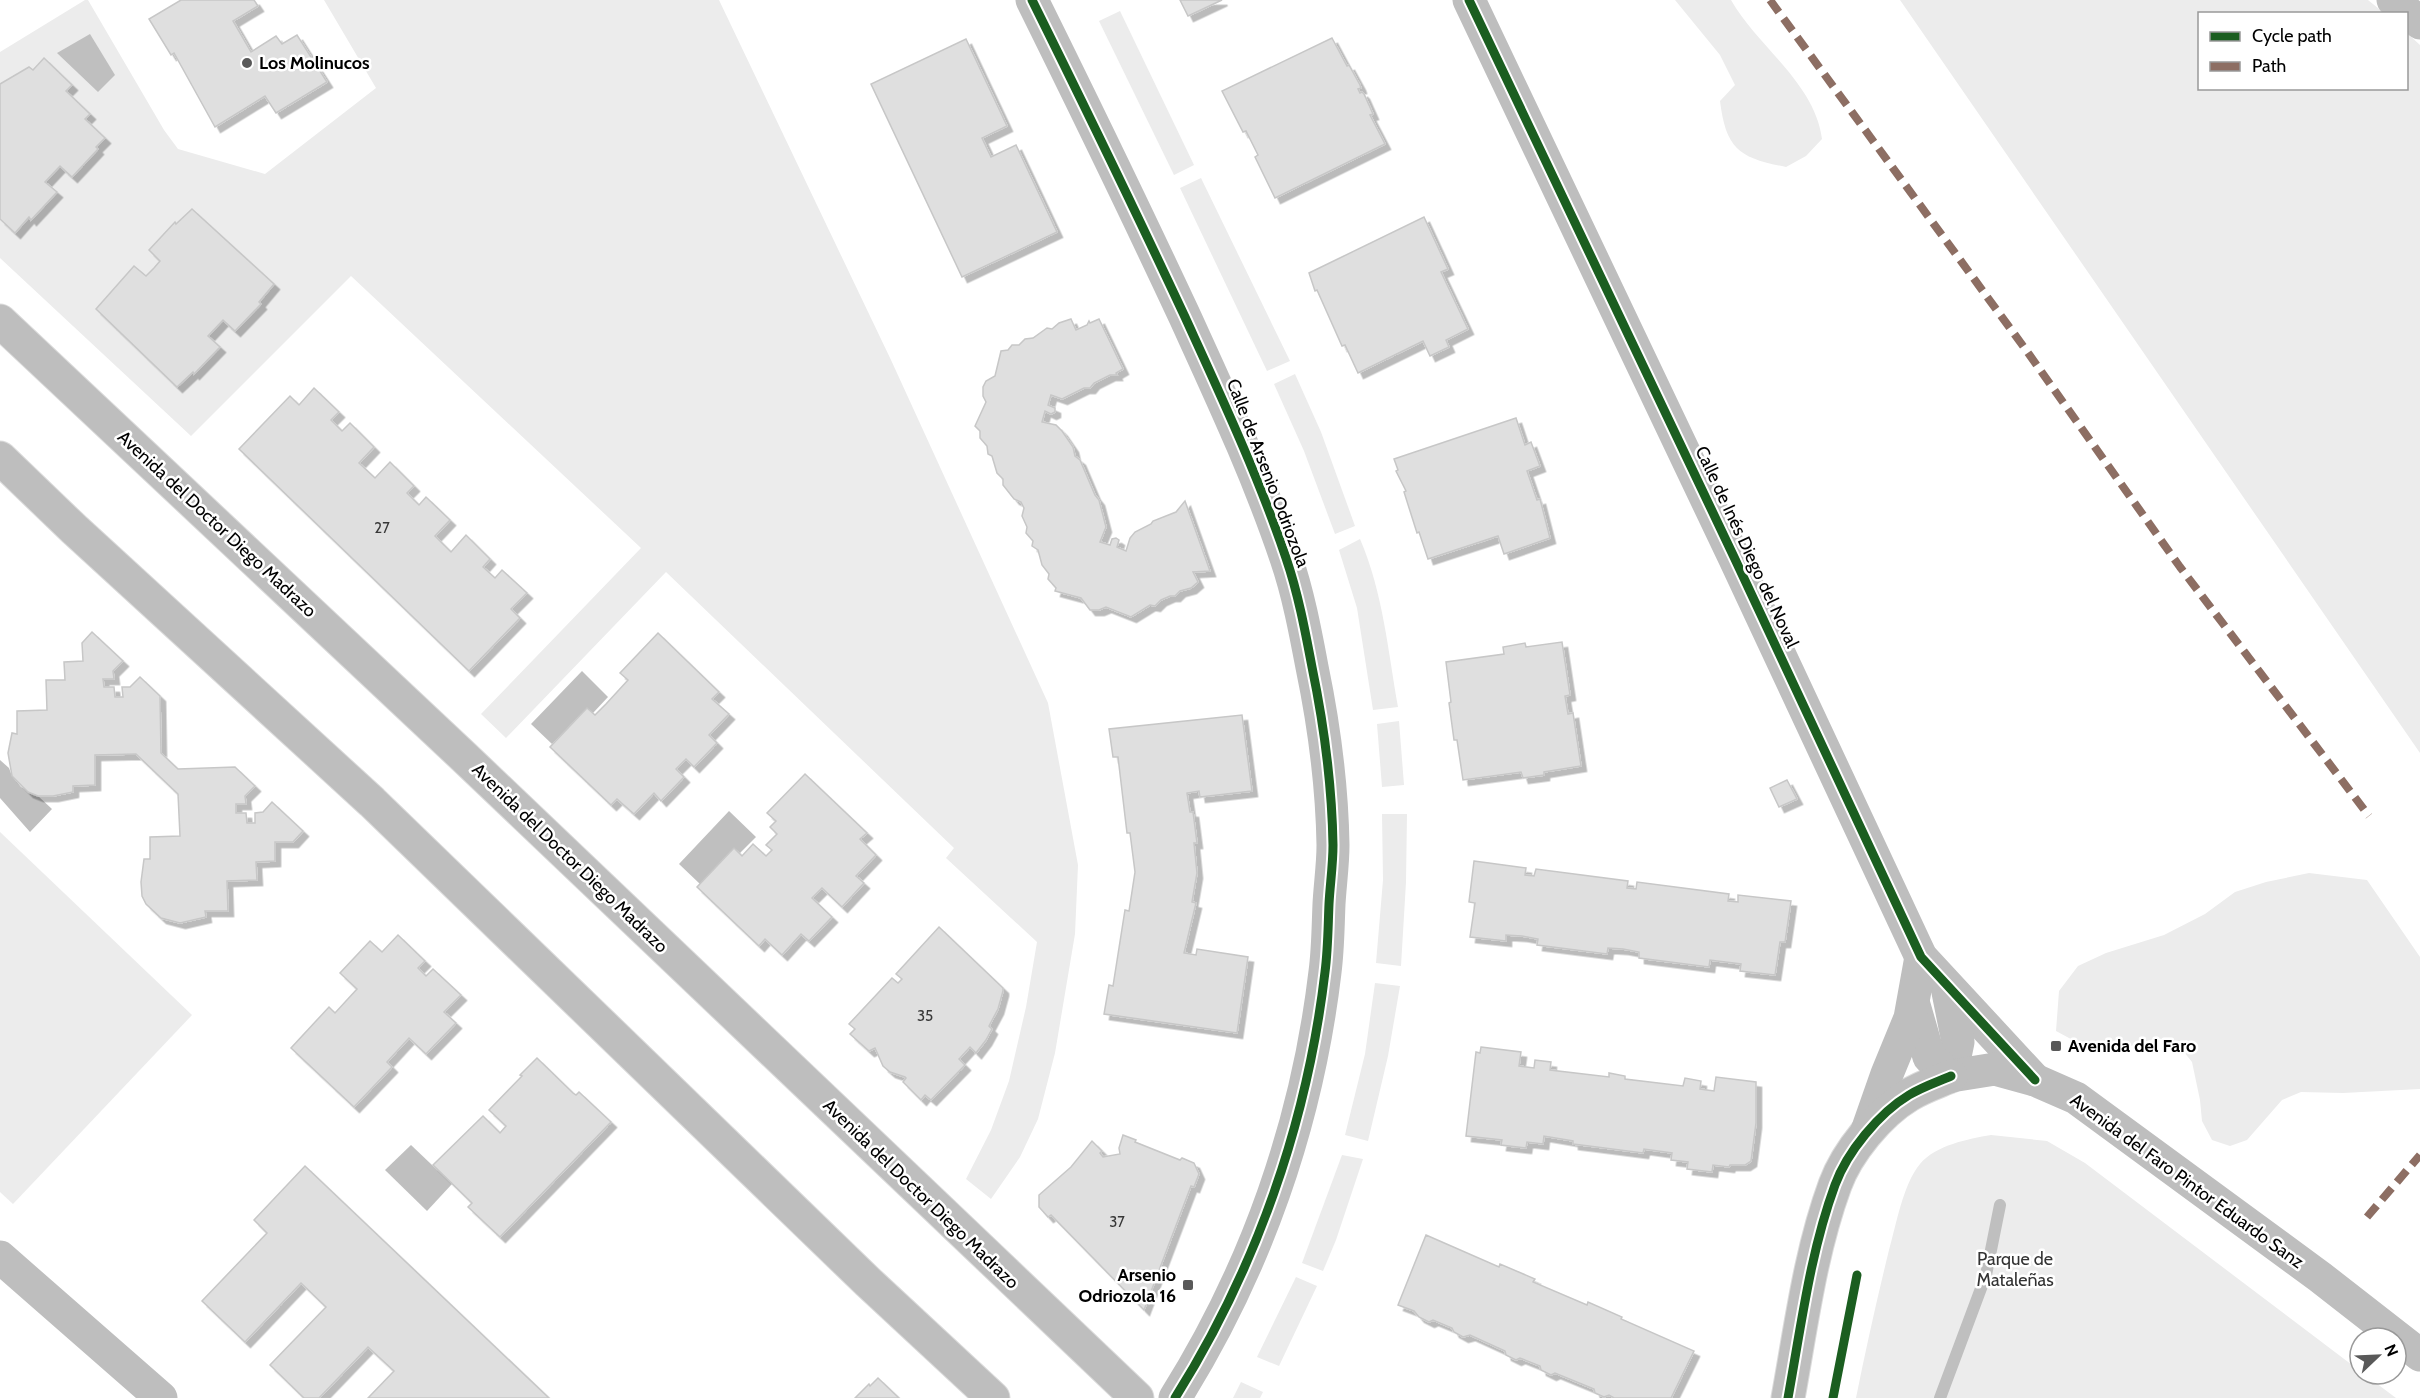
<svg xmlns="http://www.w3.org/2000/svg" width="2420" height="1398" viewBox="0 0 2420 1398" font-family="Cabin,sans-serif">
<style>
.green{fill:#ececec}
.water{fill:#bfbfbf}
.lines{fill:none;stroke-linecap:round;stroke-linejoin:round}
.stream{stroke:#bfbfbf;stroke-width:12}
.building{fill:#dfdfdf;stroke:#c7c7c7;stroke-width:1.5;filter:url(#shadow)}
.major-casing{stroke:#dbdbdb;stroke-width:35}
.minor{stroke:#bebebe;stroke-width:33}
.major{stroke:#bebebe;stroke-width:33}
.quiet{stroke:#8d6e63;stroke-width:8;stroke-dasharray:15 8;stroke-linecap:butt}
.cycleway-casing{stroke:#fff;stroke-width:13}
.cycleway{stroke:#1b5e20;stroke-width:9}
.poi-dot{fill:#595959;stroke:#fff;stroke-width:2}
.labels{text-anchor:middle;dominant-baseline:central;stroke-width:5;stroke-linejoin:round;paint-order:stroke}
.number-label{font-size:15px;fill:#383838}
.poi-label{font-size:18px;font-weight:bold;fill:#000;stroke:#fff;text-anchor:start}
.street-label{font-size:18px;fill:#000;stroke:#fff}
.park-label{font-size:18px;fill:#333;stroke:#fff}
</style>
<defs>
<filter id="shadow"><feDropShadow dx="5.5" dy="5.5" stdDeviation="0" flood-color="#0004"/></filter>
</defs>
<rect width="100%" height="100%" fill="#fff"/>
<g class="green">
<path d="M85,0H88L164,130L178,149L265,174L376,88L324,0H719L891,360L1048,703L1078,865L1075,934L1055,1053L1038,1119L1020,1157L991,1199L966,1179L991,1130L1009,1081L1026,1007L1037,942L946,858L954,848L666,572L506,738L481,714L641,548L351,276L191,436L0,258V52Z"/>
<path d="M1675,0H1731C1757,46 1815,83 1822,139L1806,156L1786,167C1740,158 1726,150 1720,101L1735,85L1720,55Z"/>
<path d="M1900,0H2368L2384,13L2200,14V88H2406L2407,33L2420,45V753Z"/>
<path d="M1120,11L1194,165L1174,175L1099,21Z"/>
<path d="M1201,178L1290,361L1267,371L1180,188Z"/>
<path d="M1295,374L1321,432L1355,526L1335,534L1304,451L1274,384Z"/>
<path d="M1360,539C1383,592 1388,651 1398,707L1373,710L1357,608L1339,550Z"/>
<path d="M1399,721L1404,785L1382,787L1377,724Z"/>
<path d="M1382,814H1407L1406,882L1401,966L1376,963L1383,880Z"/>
<path d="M0,832L192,1015L13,1204L0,1192Z"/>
<path d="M2309,873L2367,880L2420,957V1089L2343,1093L2301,1092L2282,1100L2247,1140L2230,1146L2212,1140L2202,1121L2200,1100L2192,1062L2176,1042L2157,1038L2132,1046L2095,1052L2056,1031L2059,991L2078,966L2106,953L2164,935L2205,914L2235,892L2266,882Z"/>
<path d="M1375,983L1400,986L1388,1056L1368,1141L1345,1135L1365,1054Z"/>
<path d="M1991,1135L2047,1141L2085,1163L2360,1371V1374H2364L2396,1398H1856C1866,1348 1877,1299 1889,1250C1896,1226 1903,1184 1920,1164C1936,1145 1968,1139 1991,1135Z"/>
<path d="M1342,1155L1363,1159L1336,1240L1323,1271L1302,1263Z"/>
<path d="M1296,1277L1317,1286L1279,1366L1257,1357Z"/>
<path d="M1241,1382L1263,1392L1260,1398H1233Z"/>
</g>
<g class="water">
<path d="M90,34L115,75L98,92L57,53Z"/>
<path d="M582,671L608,697L593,713L587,708L552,744L531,724Z"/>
<path d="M0,760L9,768L12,776L21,787L38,796L52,809L30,832L0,798Z"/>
<path d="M729,811L756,837L740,853L734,848L700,884L679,864Z"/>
<path d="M411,1145L452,1184L427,1211L385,1170Z"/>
</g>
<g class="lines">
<path class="stream" d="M1940,1398L1986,1275L2000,1205"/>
</g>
<g class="building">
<path d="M181,0H254L258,6L233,21L251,52L276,36L282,44L297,35L327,82L276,113L265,96L215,127L174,53L171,55L149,19Z"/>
<path d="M1180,0H1222L1188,16Z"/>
<path d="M1332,38L1347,66L1349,65L1360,85L1361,88L1358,89L1360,93L1362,92L1364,94L1373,114L1370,115L1385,144L1275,198L1255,157L1258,155L1246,131L1243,132L1222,91Z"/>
<path d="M966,39L1007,126L982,138L991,157L1016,145L1057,232L962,277L871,84Z"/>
<path d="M44,58L72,85L66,91L90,114L85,119L105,138L96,147L98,149L72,177L60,166L45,182L57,192L31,220L29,217L15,233L0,219V84L29,67L33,70Z"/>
<path d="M192,209L274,284L259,302L261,304L235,331L223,320L208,336L220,347L194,374L193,372L177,387L96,309L134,266L146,276L154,268L160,261L149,250L175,222L176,224Z"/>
<path d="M1424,217L1448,269L1441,272L1468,329L1446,340L1449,347L1430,356L1423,341L1358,373L1345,345L1342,346L1317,290L1315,291L1309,273Z"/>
<path d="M1071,319L1076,330L1087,325L1089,321L1090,323L1099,319L1123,369L1116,373L1117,375H1110L1094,383L1090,388H1084L1062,399L1051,395L1048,405L1055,408V412L1051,414L1045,411L1042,422L1056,425L1062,431L1073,447L1075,456L1080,460L1095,495L1099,500L1106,527L1100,542L1110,545L1112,539L1116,538L1119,540L1117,547L1126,551L1130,538L1135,532L1151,524L1153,521L1176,512L1185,501L1210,571L1193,572L1198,582L1191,588L1180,591L1175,596H1170L1161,600L1155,606L1150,605L1131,617L1106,607L1099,610H1090L1081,598L1055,591L1056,588L1048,579L1049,574L1042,565L1038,550L1032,546L1033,541L1026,533L1027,527L1022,516L1024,508L1021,502L1014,499L1003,485V479L997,473L992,456L988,454L987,446L980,438V431L975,426L986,402L983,396V387L986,381L995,376L1001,351L1008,350L1012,345H1019L1025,339L1033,338L1047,328L1052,329L1059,323Z"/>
<path d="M314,388L339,412L331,420L342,431L350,423L374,447L359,463L375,478L390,462L414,486L407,493L419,505L426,497L450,520L435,536L451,552L466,535L490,559L483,567L495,578L502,570L527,593L511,609L520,618L469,671L239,449L290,396L299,405Z"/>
<path d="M1516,418L1525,445L1531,442L1540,466L1527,471L1537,500L1540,499L1550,538L1504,554L1498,536L1428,559L1419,532L1417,533L1404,492L1406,491L1396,471L1398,470L1394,459Z"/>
<path d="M92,632L123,661L113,671L114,679H103L104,687H114L115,697H123L122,687H130L140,677L160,696L161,753L178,769L235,767L255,786L245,796L246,804H236V813H246L247,823H255V813L263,812L272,802L303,831L293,842H275V861L256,862L257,880L227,881L228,911H205L206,917L180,923L161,918L146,904L142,896L141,882L144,859H150V837L180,836L178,794L136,754L95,755V785L73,786V792L53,796H38L28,792L12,776L8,753L12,733L17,734V711L47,710L46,680H65L64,662L83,661L82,643Z"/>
<path d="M658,633L719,692L712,699L729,714L709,735L717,743L694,767L686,759L676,769L684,777L661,801L654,793L634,814L617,799L611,805L550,747L587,708L595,715L606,704L628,680L620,673Z"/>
<path d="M1562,642L1570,695L1565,696L1568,714L1573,713L1581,766L1544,772V775L1523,778L1521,772L1463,780L1457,740H1454L1449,703L1451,702L1446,662L1504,654L1503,647L1525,643L1526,647Z"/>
<path d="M1242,715L1252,791L1200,797L1199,791L1187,793L1190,812H1193L1197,843H1194L1197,873L1192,902L1196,903L1184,953L1196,955L1197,949L1248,957L1237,1033L1104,1014L1109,985L1113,986L1125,910L1129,911L1135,872L1130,833H1127L1118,757H1113L1109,729Z"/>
<path d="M805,774L867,833L860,839L876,855L856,876L864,883L842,907L822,888L812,898L832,917L809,941L801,934L782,955L765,939L759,946L697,887L734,848L742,856L753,844L766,856L772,850L766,845L777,834L770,827L776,821L767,813Z"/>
<path d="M1787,780L1797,799L1779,807L1770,788Z"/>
<path d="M1474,861L1526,868L1525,875L1534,876L1536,869L1628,881L1627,888L1636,889L1637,882L1729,894L1728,901L1738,902V895L1791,901L1785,942H1780L1775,975L1740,971L1741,964L1710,960L1709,967L1639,958V952L1623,949L1608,948L1607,954L1537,945L1538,939L1522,936L1506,935V941L1470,937L1475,903L1469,902Z"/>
<path d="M939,927L1003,988V991L998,1009L989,1026L992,1029L986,1040L976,1053L970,1047L960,1058L959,1059L965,1065L931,1100L925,1095L921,1100L903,1082L906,1078L905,1077L890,1072L883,1066L875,1048L869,1051L850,1034L855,1029L849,1024L892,978L898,983L902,979L896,974Z"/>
<path d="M398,935L425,961L418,968L426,976L433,969L461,995L444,1012L456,1023L426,1054L409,1038L387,1062L392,1067L354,1107L291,1048L329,1007L335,1013L357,989L340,973L370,941L382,952Z"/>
<path d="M1481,1047L1521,1052L1519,1066L1534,1068L1535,1060L1551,1062L1550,1070L1609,1077V1073L1625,1076V1079L1683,1086L1685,1078L1701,1081L1700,1089L1714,1091L1716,1077L1756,1082V1123L1751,1161L1745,1165H1730L1729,1167L1713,1165L1712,1172L1687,1169L1688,1162L1671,1160L1672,1153L1644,1149L1643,1153L1589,1146L1573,1144V1141L1544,1136L1543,1144L1527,1142L1526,1148L1501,1145L1502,1140L1466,1136L1476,1052L1480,1053Z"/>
<path d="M537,1058L573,1093L576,1095L579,1092L611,1122L500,1237L468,1207L472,1203L433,1165L483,1116L500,1133L506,1126L489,1110L522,1076L520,1075Z"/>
<path d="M1123,1135L1136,1140L1135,1142L1180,1160L1182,1158L1194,1163L1199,1174L1194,1187L1191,1186L1144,1310L1051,1215L1048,1217L1039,1207V1195L1071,1167L1092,1141L1102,1151L1100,1153L1103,1157L1120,1154L1119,1148Z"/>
<path d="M305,1166L549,1398H368L394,1371L368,1347L319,1398H304L270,1365L326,1307L301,1283L245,1342L202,1301L267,1233L254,1220Z"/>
<path d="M1426,1235L1499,1267L1500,1264L1535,1279L1533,1282L1587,1305L1588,1302L1622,1317L1621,1319L1694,1351L1671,1398H1614L1609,1395L1604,1397L1595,1393L1594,1389L1589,1387L1555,1373L1551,1375L1541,1370L1540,1366L1520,1358L1516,1360L1506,1355L1505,1351L1470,1335L1463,1337L1454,1332L1452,1328L1433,1320L1429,1322L1419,1317L1414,1311L1398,1305Z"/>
<path d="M878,1378L899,1398H855L869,1384L870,1386Z"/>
</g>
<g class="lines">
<g class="major-casing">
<g id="major">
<path d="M0,321L464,757L1137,1398"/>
<path d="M0,458L74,529L372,802L868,1282L993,1398"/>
<path d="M1788,1398C1801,1327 1810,1253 1835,1185C1847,1152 1879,1113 1909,1095C1922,1087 1937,1082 1951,1076"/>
</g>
</g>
<g class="minor">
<path d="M1032,0C1084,105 1135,210 1185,317C1221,396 1258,475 1286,558C1298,593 1305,630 1312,667C1324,725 1332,786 1333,845C1333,865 1330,885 1329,904C1328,927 1328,949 1325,972C1307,1124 1256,1269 1175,1398"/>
<path d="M1469,0L1734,557L1921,957L2035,1080"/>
<path d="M2393,0L2420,23"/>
<path d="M1947,987L1958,1042L1951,1076"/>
<path d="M1914,1005L1929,1057L1951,1076"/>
<path d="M1951,1076L1995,1069L2035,1080L2076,1098L2320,1277L2420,1355"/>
<path d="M1867,1131L1887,1074L1910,1018L1921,957"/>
<path d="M0,1257L161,1398"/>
</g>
<use href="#major" class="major"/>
<g class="quiet">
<path d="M1770,0L2026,350L2180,567L2369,816"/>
<path d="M2367,1217L2420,1155"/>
</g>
<g class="cycleway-casing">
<g id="cycleway">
<path d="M1032,0C1084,105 1135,210 1185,317C1221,396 1258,475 1286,558C1298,593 1305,630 1312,667C1324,725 1332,786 1333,845C1333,865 1330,885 1329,904C1328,927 1328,949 1325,972C1307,1124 1256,1269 1175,1398"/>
<path d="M1469,0L1734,557L1921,957L2035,1080"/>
<path d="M1788,1398C1801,1327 1810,1253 1835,1185C1847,1152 1879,1113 1909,1095C1922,1087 1937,1082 1951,1076"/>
<path d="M1833,1398L1857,1275"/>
</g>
</g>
<use href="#cycleway" class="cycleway"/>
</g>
<g class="poi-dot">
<circle cx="247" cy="63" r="6"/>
<rect x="2050" y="1040" width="12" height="12" rx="3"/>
<rect x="1182" y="1279" width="12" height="12" rx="3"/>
</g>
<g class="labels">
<g class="number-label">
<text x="382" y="528">27</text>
<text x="925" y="1016">35</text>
<text x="1117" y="1222">37</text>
</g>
<g class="poi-label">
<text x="259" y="63">Los Molinucos</text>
<text x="2068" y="1046">Avenida del Faro</text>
<text x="1176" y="1275" text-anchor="end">Arsenio<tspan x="1176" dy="21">Odriozola 16</tspan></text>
</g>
<g class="street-label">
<text transform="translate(1268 473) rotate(69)">Calle de Arsenio Odriozola</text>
<text transform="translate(217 524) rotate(43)">Avenida del Doctor Diego Madrazo</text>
<text transform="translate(1747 547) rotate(65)">Calle de Inés Diego del Noval</text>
<text transform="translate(570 858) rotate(44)">Avenida del Doctor Diego Madrazo</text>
<text transform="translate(2187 1181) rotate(36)">Avenida del Faro Pintor Eduardo Sanz</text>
<text transform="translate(921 1194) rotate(44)">Avenida del Doctor Diego Madrazo</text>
</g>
<g class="park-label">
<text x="2015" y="1259">Parque de<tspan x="2015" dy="21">Mataleñas</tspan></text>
</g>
</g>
<rect x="2198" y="12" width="210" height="78" fill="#ffffff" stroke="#999999" stroke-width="1.5"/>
<rect x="2210" y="32" width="30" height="9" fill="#1b5e20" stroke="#999999" stroke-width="1.5"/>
<text x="2252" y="42" font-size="18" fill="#000000">Cycle path</text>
<rect x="2210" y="62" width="30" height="9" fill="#8d6e63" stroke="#999999" stroke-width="1.5"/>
<text x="2252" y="72" font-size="18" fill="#000000">Path</text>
<g transform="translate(2378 1356) rotate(67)"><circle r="28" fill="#ffffff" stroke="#999999" stroke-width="1.5"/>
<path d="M0-4.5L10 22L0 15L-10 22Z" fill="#595959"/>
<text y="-9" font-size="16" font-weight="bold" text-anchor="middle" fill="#000000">N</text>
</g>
</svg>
